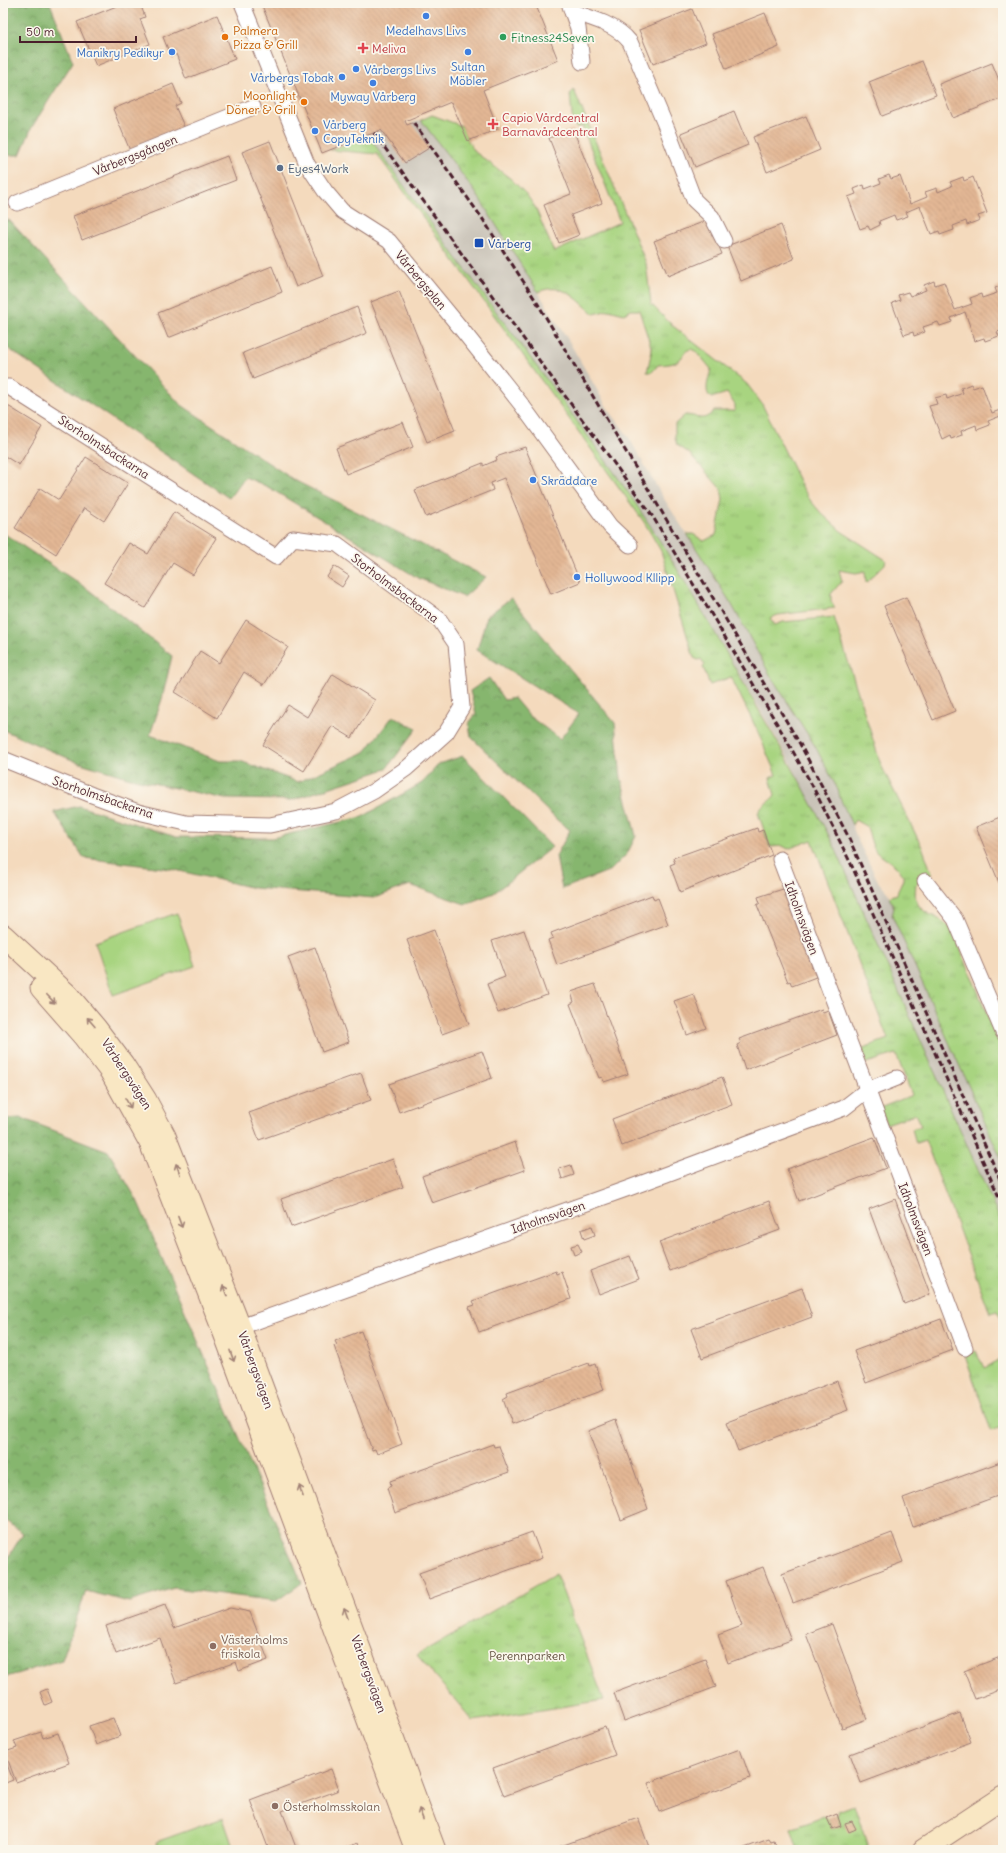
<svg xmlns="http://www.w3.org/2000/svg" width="1006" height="1853" viewBox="0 0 1006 1853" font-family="Delius,sans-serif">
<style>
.railway{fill:#c9c3b8}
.grass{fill:url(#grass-tufts);stroke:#797a56}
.forest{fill:url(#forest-crowns);stroke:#686a4c}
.garden{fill:#a8d480;stroke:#797a56}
.building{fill:url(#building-back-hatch)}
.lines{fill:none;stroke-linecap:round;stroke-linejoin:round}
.street-casing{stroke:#9f7c74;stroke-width:17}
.secondary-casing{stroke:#9f7c74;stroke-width:23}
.street{stroke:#fff;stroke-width:15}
.secondary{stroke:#f9e7c3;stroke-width:21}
.rail{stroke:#4a1f2b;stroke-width:3;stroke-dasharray:6 3;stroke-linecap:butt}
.oneway{stroke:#a28377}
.shop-dot{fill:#3f7fe0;stroke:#fbf7ec;stroke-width:1.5}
.food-dot{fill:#e8710a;stroke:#fbf7ec;stroke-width:1.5}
.leisure-dot{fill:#2e9e5b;stroke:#fbf7ec;stroke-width:1.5}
.health-dot{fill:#e0444e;stroke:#fbf7ec;stroke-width:1.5}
.service-dot{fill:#5c6f8a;stroke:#fbf7ec;stroke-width:1.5}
.transit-dot{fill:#1a4fb4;stroke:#fbf7ec;stroke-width:1.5}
.education-dot{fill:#8d6e63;stroke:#fbf7ec;stroke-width:1.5}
.labels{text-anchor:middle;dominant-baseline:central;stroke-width:3.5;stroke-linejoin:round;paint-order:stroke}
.food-label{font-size:12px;fill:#c56008;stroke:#fbf7ec;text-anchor:start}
.shop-label{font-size:12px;fill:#366cbe;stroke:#fbf7ec;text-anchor:start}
.leisure-label{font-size:12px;fill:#27864d;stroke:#fbf7ec;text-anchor:start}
.health-label{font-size:12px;fill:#be3a42;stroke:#fbf7ec;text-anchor:start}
.street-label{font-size:12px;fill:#4a1f2b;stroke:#fbf7ec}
.service-label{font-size:12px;fill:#4e5e75;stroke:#fbf7ec;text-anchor:start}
.transit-label{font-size:12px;fill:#164399;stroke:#fbf7ec;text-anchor:start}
.education-label{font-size:12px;fill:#785e54;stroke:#fbf7ec;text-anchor:start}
.park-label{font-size:12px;fill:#654;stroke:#fbf7ec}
</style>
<defs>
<pattern id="grass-tufts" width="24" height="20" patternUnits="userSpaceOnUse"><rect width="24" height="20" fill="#a8d480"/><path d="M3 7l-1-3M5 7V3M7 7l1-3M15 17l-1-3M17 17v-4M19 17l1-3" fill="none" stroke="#92b66f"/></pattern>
<pattern id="forest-crowns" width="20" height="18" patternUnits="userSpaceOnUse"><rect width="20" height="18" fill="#86b66e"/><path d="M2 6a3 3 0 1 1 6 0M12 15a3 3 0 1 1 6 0" fill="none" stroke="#70935b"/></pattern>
<pattern id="building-back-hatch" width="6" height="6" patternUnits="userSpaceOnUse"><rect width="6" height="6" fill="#e3b794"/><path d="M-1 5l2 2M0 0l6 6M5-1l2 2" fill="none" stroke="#c49d80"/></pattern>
</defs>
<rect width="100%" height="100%" fill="#fbf7ec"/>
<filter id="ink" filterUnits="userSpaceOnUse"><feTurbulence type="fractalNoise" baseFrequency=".025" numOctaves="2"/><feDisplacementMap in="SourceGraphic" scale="8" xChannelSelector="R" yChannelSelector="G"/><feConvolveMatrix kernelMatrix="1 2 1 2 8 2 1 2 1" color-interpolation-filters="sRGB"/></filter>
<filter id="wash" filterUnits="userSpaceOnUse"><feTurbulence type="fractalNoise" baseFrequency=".012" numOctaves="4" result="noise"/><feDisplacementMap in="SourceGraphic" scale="16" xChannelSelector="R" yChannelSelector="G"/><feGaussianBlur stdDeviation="0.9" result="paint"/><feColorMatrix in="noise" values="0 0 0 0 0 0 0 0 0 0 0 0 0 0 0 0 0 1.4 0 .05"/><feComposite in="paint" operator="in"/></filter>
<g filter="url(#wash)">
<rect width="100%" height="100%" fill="#f4dabd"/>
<path class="railway" d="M421,120L476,193L567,338L607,407L628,436L661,494L732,605L769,673L815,746L838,790L859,843L879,883L888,893L894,908L892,915L1003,1163V1226L836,850L788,758L738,672L671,558L614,473L413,199L368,135L381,130L405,163L429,148L412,123Z"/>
<g class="grass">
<path d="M574,90L646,263L651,304L673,326L747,384L762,404L801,485L810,500L821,513L841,531L886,560L885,564L866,583L865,571L856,573L839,570L842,581L831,594V601L835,608L778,615L770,618L775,625L783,622L834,617L881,765L923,849L932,874L924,877L916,885C910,917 940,912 953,931L1003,1053V1163L892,915L894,908L889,897L897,894C898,889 902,884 903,879C905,869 883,858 877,853C871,846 870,835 867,827L855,820L852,825L840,798L838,790L815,746L769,673L732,605L687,534H693L704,541L716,535L723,499L721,489L689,453L677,445L675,438V424L685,415C699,415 701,424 714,411H735V405L727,393L711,398C703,391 709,379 711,369L697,352L691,349C685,351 685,352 682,357C676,365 667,364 658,365L652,372H647L652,350L639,310H631L624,314L609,310L594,314C576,299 563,281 538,292L476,193L421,120L432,115L462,126L468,141L475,152L511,179L526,194L535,207L554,252L620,222L582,126L576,128L572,116L570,94Z"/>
<path d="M368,135C448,249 533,359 614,472C667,547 712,627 757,707C785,755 812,801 836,850L1003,1226V1322L997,1311L990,1313L925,1140L916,1143L912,1129L921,1126L915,1114L886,1124L880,1108L912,1095L896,1054L863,1064L858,1050L888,1039L812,840L788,849L783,846L770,847L758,813C762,804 769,803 775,795L770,778L776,775L758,732L731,677L710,685L703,667L705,665L701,659L698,660L694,658L661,551L644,522L377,154L330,150Z"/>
<path d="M976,1351L984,1368L1003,1359V1429L1002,1427L991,1431L965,1355Z"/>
<path d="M556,1574L604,1700L473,1721L417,1655Z"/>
<path d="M854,1805L869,1850H798L791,1829L823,1817L827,1818L832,1829L841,1826L837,1814L839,1813L838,1811Z"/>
</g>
<g class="forest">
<path d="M3,3H50L73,62L32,127L20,155H3Z"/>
<path d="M3,220H9L180,404L294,480L486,577L464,597L418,578L268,487L245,477L229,498L3,345Z"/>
<path d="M3,533L89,590L172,656L162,699L150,735L220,761H240L298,782L365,752L393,716L417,729L386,769L292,800L225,799L134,779L77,762L3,730Z"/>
<path d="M511,598L615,723L621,778L636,836L627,854L611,870L562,889L556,856L570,830L557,820L471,737L469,723L476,714L470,691L489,678L504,700L514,698L529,716L560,739L579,714L477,650L487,616Z"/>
<path d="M463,756L552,847L494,893L465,904L410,885L374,898L254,888L171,869L84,858L54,812L79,806L176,837L272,838L362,817L422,783L439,764Z"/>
<path d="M21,1118L108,1151L137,1200L302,1583L276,1601L174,1588L129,1602L86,1591L62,1660L3,1678V1566L23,1533L3,1519V1119Z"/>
</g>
<g class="garden">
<path d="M177,913L195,966L113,995L95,942Z"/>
<path d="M223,1818L234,1850H159L156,1842Z"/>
</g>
<g id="blocks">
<g class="building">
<path d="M124,3H140L145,17L140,19L150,44L96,66L77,22Z"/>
<path d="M261,3H535L558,60L483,90L498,129L468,141L451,102L405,121L407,125L412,123L429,148L405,163L381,130L322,153Z"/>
<path d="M692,9L706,43L653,64L639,30Z"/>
<path d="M765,13L779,47L726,69L712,34Z"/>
<path d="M217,15L235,59L186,79L176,54L171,57L163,37Z"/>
<path d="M922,61L936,95L882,116L869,82Z"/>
<path d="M992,63L1003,90V98L953,118L939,84Z"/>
<path d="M173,84L181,103L175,106L186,131L131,153L113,109Z"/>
<path d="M734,111L748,145L695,167L681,133Z"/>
<path d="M806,116L820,150L767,172L753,137Z"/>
<path d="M573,129L602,203L571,215L579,235L559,243L544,205L571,194L549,138Z"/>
<path d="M270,141L323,276L296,287L242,152Z"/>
<path d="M227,156L236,180L82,240L73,216Z"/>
<path d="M889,175L891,179L900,176L910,204L927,197L925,192L937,188L938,192L952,186L950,182L963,177L964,181L973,177L987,213L978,216L980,220L967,225L966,221L953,226L954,230L940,235L939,231L931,234L920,206L906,212L908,216L896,220L894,215L879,221L880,225L870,230L868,226L860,229L848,197L856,194L854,189L864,185L865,189L881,183L879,179Z"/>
<path d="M708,220L722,254L668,276L654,241Z"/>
<path d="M781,225L794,259L741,281L727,246Z"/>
<path d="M272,266L282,292L168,338L158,313Z"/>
<path d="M934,281L935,285L944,282L955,310L972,304L970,298L981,294L982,298L997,293L995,288L1003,285V330L997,332L999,336L985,341L984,338L975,341L965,312L951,318L952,322L940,326L938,322L923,327L925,332L914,336L913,332L904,335L892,303L900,300L898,295L908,292L910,296L926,290L924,285Z"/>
<path d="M399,291L455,431L427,442L371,302Z"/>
<path d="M357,307L367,333L253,379L243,353Z"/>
<path d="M971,384L973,388L982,385L992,413L1003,409V415L988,421L990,425L977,430L976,425L961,431L962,435L951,439L950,435L942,439L929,406L937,404L935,398L946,395L947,399L963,393L961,388Z"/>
<path d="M3,403L42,427L19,465L3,455Z"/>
<path d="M403,422L413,447L346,474L336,448Z"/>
<path d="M525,447L580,582L551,594L504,478L491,483L493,490L426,517L415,490L483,463V466L497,460L496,457Z"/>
<path d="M86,457L128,483L104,521L84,508L56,554L15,528L40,488L59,500Z"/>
<path d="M174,512L216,538L193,575L173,563L145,608L104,583L129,543L148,554Z"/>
<path d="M334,566L349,576L342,587L327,577Z"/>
<path d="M906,597L955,711L933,720L884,606Z"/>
<path d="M246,620L288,647L264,685L244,672L217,718L175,692L200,651L219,663Z"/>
<path d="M333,674L375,700L352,738L332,726L304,771L263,745L288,705L307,717Z"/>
<path d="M1000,817L1003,824V892L976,827Z"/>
<path d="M757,828L758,832L763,830L772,855L680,892L670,865L675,863L673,858Z"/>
<path d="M783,889L816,977L792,986L790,981L788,982L757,905L760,903L758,897Z"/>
<path d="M652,895L654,900L658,898L668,924L557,965L548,940L553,938L551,933Z"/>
<path d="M434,930L469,1024L442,1034L407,940Z"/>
<path d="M524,930L547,995L498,1013L487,984L505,977L492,941Z"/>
<path d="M315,947L349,1042L322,1052L288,957Z"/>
<path d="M595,984L628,1074L604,1082L602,1077L599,1078L570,1004L574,1002L571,992Z"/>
<path d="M694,994L706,1028L687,1035L674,1001Z"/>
<path d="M822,1009L823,1012L828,1010L837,1035L745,1070L737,1045L741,1043L739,1039Z"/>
<path d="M482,1051L492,1078L399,1112L389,1084Z"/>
<path d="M361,1073L371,1100L259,1140L249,1113Z"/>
<path d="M722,1077L732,1104L622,1146L612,1119Z"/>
<path d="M874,1137L886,1168L799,1201L787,1169Z"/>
<path d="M515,1142L525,1170L432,1203L422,1176Z"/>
<path d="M393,1159L403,1187L291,1227L281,1199Z"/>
<path d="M571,1165L574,1175L562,1179L559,1169Z"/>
<path d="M895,1199L930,1294L904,1304L869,1209Z"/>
<path d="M769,1201L780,1230L670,1271L659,1242Z"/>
<path d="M592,1226L595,1235L584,1239L581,1230Z"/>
<path d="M578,1244L582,1252L574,1255L571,1246Z"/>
<path d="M630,1256L639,1279L599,1294L590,1271Z"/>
<path d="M556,1271L557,1274L562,1272L571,1299L479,1332L469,1307L475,1305L473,1301Z"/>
<path d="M802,1288L812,1317L702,1358L691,1329Z"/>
<path d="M941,1319L953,1350L866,1383L854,1351Z"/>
<path d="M361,1331L402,1444L377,1454L375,1449L372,1450L334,1346L337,1345L335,1341Z"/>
<path d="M589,1363L590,1366L595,1364L604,1390L512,1424L503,1399L508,1396L507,1393Z"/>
<path d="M837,1381L848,1410L738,1451L727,1422Z"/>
<path d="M616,1420L648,1509L621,1520L588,1431Z"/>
<path d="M493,1444L494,1447L499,1446L509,1472L395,1513L387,1488L391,1486L390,1481Z"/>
<path d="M1003,1461V1494L913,1527L903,1498Z"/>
<path d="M532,1532L542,1558L429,1599L419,1573Z"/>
<path d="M892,1533L903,1562L793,1603L782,1574Z"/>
<path d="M763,1567L791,1640L728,1663L718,1635L742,1626L726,1581Z"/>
<path d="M165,1605L174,1628L230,1608L250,1612L268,1660L239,1671L236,1662L176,1683L160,1638L116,1654L106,1626Z"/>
<path d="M832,1624L867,1719L842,1728L806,1634Z"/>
<path d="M1003,1656V1689L975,1699L964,1671Z"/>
<path d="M705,1659L716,1687L624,1721L614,1693Z"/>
<path d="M47,1689L52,1702L45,1705L40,1692Z"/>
<path d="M960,1713L971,1742L861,1783L850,1754Z"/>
<path d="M113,1718L120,1736L96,1745L89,1726Z"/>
<path d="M605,1727L615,1755L504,1796L493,1768Z"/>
<path d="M41,1732L43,1738L58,1733L69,1763L16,1782L5,1752L17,1748L14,1741Z"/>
<path d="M740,1749L750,1778L659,1812L648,1783Z"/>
<path d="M3,1754L13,1780L3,1784Z"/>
<path d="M331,1769L339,1790L282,1811L297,1850H269L250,1800Z"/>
<path d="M837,1814L841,1826L832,1829L827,1818Z"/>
<path d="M638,1818L649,1847L642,1850H550Z"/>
<path d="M852,1821L856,1829L849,1832L845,1823Z"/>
<path d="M769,1839L771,1842L774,1841L777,1850H739Z"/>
<path d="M358,1843L361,1850H339Z"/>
</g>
</g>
</g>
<g filter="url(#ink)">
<use href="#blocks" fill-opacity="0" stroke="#9f7c74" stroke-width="1"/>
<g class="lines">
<g class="street-casing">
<g id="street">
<path d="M242,3L307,164L325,191L342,211L389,241L459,326L521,404L610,526L630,545"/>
<path d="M570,6L578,28L582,62"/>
<path d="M572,12C592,18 617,25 630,42L667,129L694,200L712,217L724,241"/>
<path d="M17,203L253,107"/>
<path d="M3,387H9L276,557L293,538L337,544L439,619L456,644L462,707L446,733L407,768L374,791L336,811L270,825L186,823L138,812L92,795L3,759"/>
<path d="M780,859L965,1348"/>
<path d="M925,881L955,919L1003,1032"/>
<path d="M232,1330L629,1188L844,1108L867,1090L897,1078"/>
</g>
</g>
<g class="secondary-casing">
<g id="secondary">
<path d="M3,935L68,995L96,1028L123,1064L146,1100L165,1136L240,1327L435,1850"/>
<path d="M41,988L84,1037L110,1071L150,1143L224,1333L416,1850"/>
<path d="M923,1850L1003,1797"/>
</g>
</g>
<use href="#street" class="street"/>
<use href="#secondary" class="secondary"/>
<g class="rail">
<path d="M414,123L482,218L538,304L800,744L848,836L1003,1186"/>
<path d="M374,133L653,517L779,727L812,785L851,864L1003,1206"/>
</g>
</g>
<defs><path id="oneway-shaft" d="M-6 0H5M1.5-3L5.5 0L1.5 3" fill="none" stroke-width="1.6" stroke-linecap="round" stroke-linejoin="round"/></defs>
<g class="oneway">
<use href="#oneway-shaft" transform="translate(51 999) rotate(46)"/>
<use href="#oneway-shaft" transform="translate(91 1022) rotate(-131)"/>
<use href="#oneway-shaft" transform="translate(128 1103) rotate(60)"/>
<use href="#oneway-shaft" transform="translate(178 1169) rotate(-111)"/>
<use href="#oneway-shaft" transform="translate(180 1222) rotate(69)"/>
<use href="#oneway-shaft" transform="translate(225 1291) rotate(-111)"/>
<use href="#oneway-shaft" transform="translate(232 1356) rotate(70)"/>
<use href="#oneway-shaft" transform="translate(301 1491) rotate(-110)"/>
<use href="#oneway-shaft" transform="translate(346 1613) rotate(-110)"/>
<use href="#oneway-shaft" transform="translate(421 1814) rotate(-111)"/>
</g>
</g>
<g class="shop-dot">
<circle cx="426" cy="16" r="4"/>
<circle cx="172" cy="52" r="4"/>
<circle cx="468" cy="52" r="4"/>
<circle cx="356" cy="69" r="4"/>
<circle cx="342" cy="77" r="4"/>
<circle cx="373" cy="83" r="4"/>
<circle cx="315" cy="131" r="4"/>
<circle cx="533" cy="480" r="4"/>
<circle cx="577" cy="577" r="4"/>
</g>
<g class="food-dot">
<circle cx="225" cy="37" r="4"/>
<circle cx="304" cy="102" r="4"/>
</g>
<circle class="leisure-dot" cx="503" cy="37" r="4"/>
<g class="health-dot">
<path d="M361 42h4v4h4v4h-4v4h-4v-4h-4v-4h4z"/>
<path d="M491 118h4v4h4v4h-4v4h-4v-4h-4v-4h4z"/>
</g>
<circle class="service-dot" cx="280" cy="168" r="4"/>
<rect class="transit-dot" x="474" y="238" width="10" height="10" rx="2"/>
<g class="education-dot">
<circle cx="213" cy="1646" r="4"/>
<circle cx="275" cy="1806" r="4"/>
</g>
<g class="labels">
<g class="food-label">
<text x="233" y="30">Palmera<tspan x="233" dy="14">Pizza &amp; Grill</tspan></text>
<text x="296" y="95" text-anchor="end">Moonlight<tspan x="296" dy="14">Döner &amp; Grill</tspan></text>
</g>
<g class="shop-label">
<text x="426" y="30" text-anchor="middle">Medelhavs Livs</text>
<text x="164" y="52" text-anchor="end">Manikry Pedikyr</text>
<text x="468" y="66" text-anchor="middle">Sultan<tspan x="468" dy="14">Möbler</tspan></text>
<text x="364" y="69">Vårbergs Livs</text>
<text x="334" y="77" text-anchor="end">Vårbergs Tobak</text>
<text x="373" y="96" text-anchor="middle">Myway Vårberg</text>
<text x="323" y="124">Vårberg<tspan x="323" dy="14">CopyTeknik</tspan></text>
<text x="541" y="480">Skräddare</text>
<text x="585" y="577">Hollywood Kllipp</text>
</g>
<g class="leisure-label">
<text x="511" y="37">Fitness24Seven</text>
</g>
<g class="health-label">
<text x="372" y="48">Meliva</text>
<text x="502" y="117">Capio Vårdcentral<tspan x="502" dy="14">Barnavårdcentral</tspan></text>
</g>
<g class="street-label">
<text transform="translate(135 155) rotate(-22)">Vårbergsgången</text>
<text transform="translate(421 280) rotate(50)">Vårbergsplan</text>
<text transform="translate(104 447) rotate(33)">Storholmsbackarna</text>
<text transform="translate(395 588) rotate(37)">Storholmsbackarna</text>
<text transform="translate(103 797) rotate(19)">Storholmsbackarna</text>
<text transform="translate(802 918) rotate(70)">Idholmsvägen</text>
<text transform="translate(127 1074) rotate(57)">Vårbergsvägen</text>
<text transform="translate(548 1217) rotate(-19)">Idholmsvägen</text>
<text transform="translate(916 1219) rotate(69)">Idholmsvägen</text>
<text transform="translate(256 1370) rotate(70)">Vårbergsvägen</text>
<text transform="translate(369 1674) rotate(70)">Vårbergsvägen</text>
</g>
<g class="service-label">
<text x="288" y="168">Eyes4Work</text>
</g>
<g class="transit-label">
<text x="488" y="243">Vårberg</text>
</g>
<g class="education-label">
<text x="221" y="1639">Västerholms<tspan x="221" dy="14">friskola</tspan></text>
<text x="283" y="1806">Österholmsskolan</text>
</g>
<g class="park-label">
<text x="527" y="1655">Perennparken</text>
</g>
</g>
<rect width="1006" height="1853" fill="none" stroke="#fbf7ec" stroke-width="16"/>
<path d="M20 36v6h116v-6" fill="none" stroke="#4a1f2b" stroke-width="2"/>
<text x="26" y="36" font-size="12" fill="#4a1f2b" stroke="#fbf7ec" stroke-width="3" paint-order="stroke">50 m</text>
</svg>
